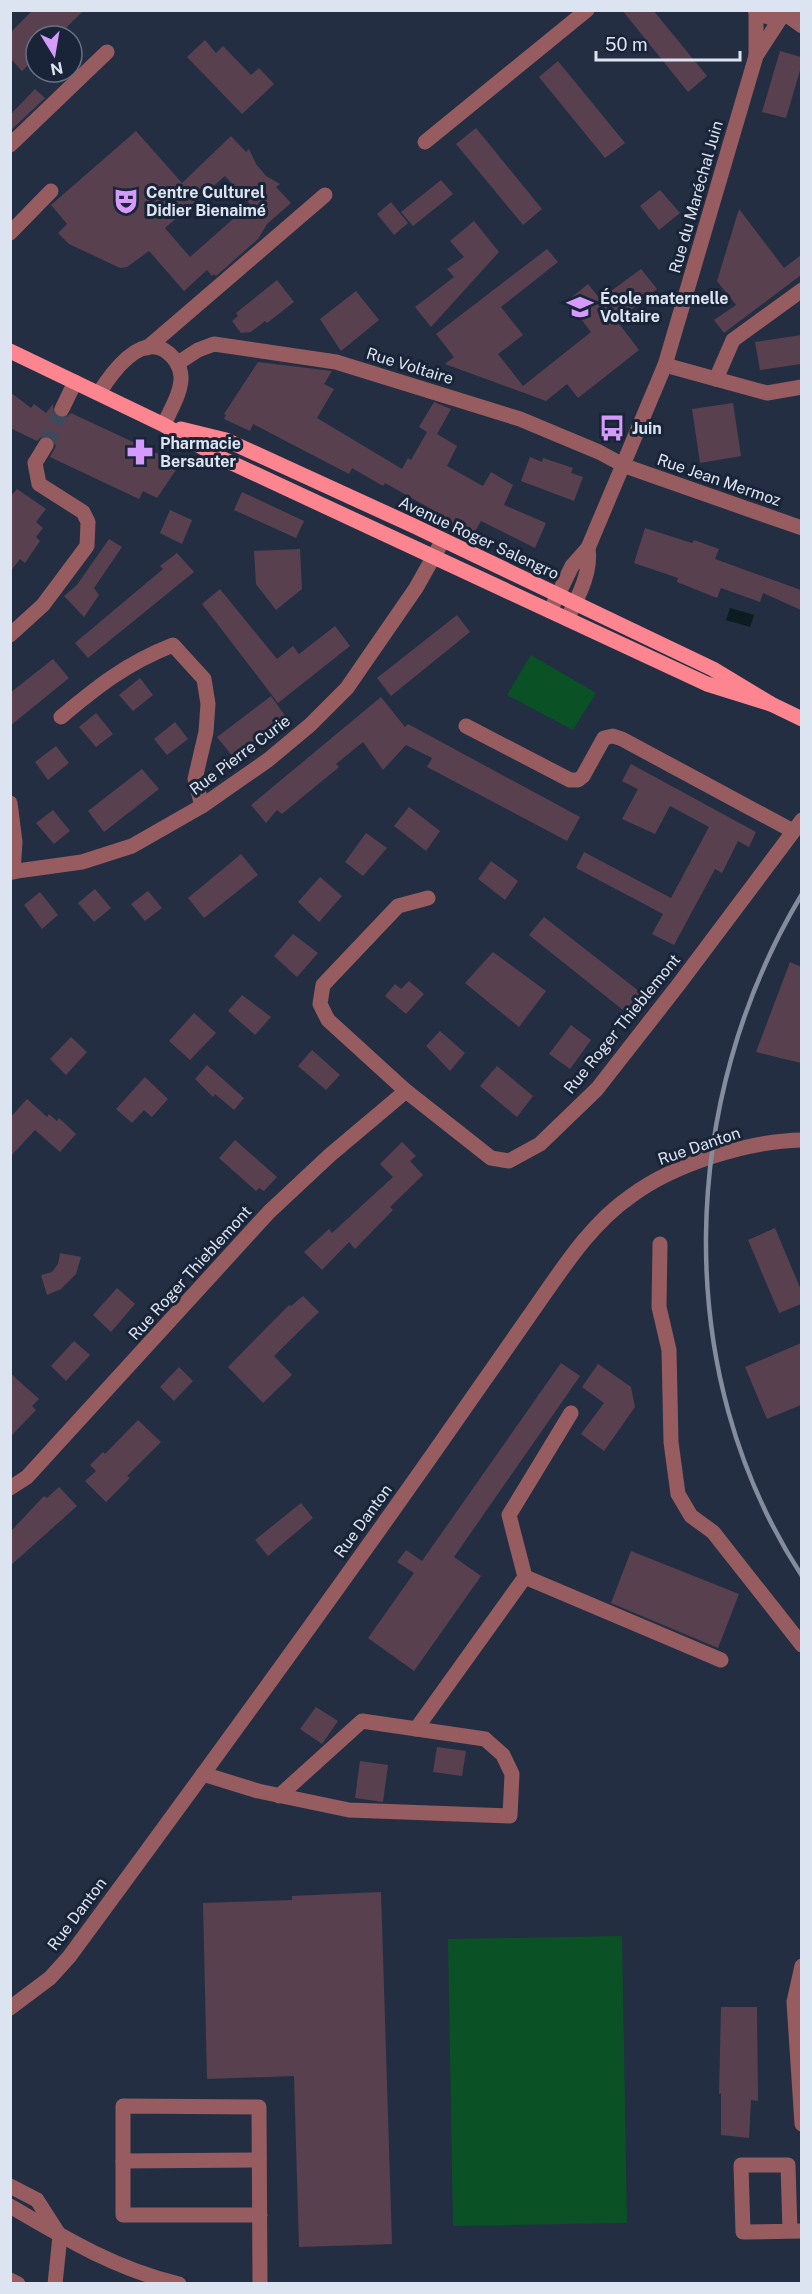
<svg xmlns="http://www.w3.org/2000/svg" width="812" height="2294" viewBox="0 0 812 2294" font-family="'Public Sans',sans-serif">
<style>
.green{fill:#0a5126}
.water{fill:#0c1c20}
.building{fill:#59404e;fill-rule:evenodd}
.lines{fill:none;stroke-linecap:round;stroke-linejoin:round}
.minor-tunnel{stroke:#3f495d;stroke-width:15;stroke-dasharray:15 8;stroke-linecap:butt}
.minor{stroke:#965c5f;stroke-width:15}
.major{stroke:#fd858f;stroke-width:15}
.rail{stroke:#848d9e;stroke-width:4.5}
.labels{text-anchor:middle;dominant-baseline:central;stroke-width:6;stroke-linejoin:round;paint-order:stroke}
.poi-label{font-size:16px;font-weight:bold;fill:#dce4f1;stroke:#192438;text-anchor:start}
.street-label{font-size:16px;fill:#dce4f1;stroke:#192438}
</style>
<rect width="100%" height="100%" fill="#232e43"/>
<g class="green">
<path d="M531,655L596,693L573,730L507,695Z"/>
<path d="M622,1936L627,2223L453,2226L448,1939Z"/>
</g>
<path class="water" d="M730,608L754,615L750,627L726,620Z"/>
<g class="building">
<path d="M33,10H84L58,36H36V57L22,71L10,58V33Z"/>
<path d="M622,10H653L707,76L688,92Z"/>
<path d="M205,40L216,53L223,46L251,75L259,68L274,84L242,114L187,57Z"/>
<path d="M780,51L801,57V67L786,118L762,112Z"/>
<path d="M558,61L625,143L605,158L539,77Z"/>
<path d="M35,89L45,98L10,131V115Z"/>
<path d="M476,128L542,209L523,225L456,144Z"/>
<path d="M136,131L182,183L231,136L246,152L249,149L256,164L266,176L280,184L276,187L291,203L267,224L258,239L216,276L214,274L212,276L207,270L184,291L149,251L127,267L120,268L69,244L58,233L67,224L51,205ZM225,176L250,204L190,257L165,228Z"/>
<path d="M441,180L453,194L413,226L401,212Z"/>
<path d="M660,190L680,213L659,230L640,206Z"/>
<path d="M391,202L408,223L394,235L377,214Z"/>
<path d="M739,209L784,268L801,255V275L724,333L714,320L736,305L717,281Z"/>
<path d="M474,221L499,252L431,327L415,307L454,277L447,269L464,257L450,241Z"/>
<path d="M547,249L558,262L501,307L523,335L498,354L523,386L591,332L567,301L588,284L600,299L641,269L657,289L617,321L639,350L578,398L567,384L546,401L445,364L454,357L436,334Z"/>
<path d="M277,280L294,302L267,323L265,321L251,332L241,333L232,321L238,316L236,313Z"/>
<path d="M356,291L379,320L341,351L320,319Z"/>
<path d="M801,335V364L760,370L755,342Z"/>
<path d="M258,362L332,371L324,384L334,389L317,418L402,469L408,458L411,460L427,432L419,427L434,402L451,409L437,434L457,446L447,466L483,486L491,472L513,485L504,505L546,523L535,548L481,521L473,535L437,518L440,514L385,483L383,486L352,468L349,474L253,424L250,431L224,419L226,415L224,414Z"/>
<path d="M10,392L31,408L34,404L46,413L53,404L54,414L58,418L67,417L71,413L180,464L157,498L143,491L139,499L50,457L56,446L51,436H42L37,441L10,428Z"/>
<path d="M733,403L741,456L700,463L692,409Z"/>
<path d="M530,457L542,462L543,458L573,468L571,473L583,477L574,501L521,481Z"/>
<path d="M17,489L46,509L36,522L43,528L36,537L40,541L25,563L20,559L10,572V497Z"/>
<path d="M242,492L304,521L296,538L234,510Z"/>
<path d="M170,510L192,520L182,544L160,533Z"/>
<path d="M645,528L692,543L694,540L719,549L715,559L801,590V610L763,593L760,602L721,588L717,598L677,582L678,578L634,563Z"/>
<path d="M109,539L122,547L94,588L99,595L84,617L64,596L77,585Z"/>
<path d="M300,549L302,589L276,610L256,584L254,551Z"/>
<path d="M177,553L194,572L88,658L75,643L163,569L160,566Z"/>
<path d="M220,589L277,659L293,646L299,654L335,626L350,646L278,703L202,604Z"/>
<path d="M457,615L470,632L391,696L377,678Z"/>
<path d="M53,659L69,678L10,726V693Z"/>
<path d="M140,678L153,695L133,711L119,695Z"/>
<path d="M271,696L286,717L234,758L217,737Z"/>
<path d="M381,697L405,727L408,724L580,817L567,841L427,767L432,758L406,745L383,770L363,742L336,764L339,767L282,814L277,810L266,823L251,805Z"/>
<path d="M96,713L113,734L96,747L79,727Z"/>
<path d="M175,722L188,739L167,755L154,739Z"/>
<path d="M56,746L69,763L48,780L35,762Z"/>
<path d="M631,764L756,832L749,847L738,841L722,873L715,869L674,945L652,934L663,914L576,868L584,852L671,898L709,827L670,806L655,834L622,819L638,789L622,781Z"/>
<path d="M142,769L159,789L104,832L88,811Z"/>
<path d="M409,807L440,831L426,851L394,826Z"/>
<path d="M53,810L70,831L54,844L36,823Z"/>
<path d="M366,833L387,848L363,876L345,862Z"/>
<path d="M241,854L258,875L204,918L188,898Z"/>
<path d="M491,861L518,881L505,900L478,879Z"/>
<path d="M320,877L342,896L319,922L298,902Z"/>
<path d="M95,889L111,908L94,922L78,903Z"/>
<path d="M148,891L162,908L145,921L131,904Z"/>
<path d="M40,892L58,915L42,929L24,905Z"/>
<path d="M544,917L649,999L633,1018L529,935Z"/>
<path d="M293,934L318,953L297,977L274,956Z"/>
<path d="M493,952L546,991L519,1027L465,983Z"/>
<path d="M790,962L801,967V1063L756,1052Z"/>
<path d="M409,981L424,994L406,1014L385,996L395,984L401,989Z"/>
<path d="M242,995L271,1017L255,1035L228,1011Z"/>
<path d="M194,1013L216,1033L190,1060L169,1041Z"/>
<path d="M571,1025L591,1040L570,1069L549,1054Z"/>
<path d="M440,1031L465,1053L450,1071L426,1046Z"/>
<path d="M71,1037L87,1052L66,1075L50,1059Z"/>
<path d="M312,1050L340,1075L326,1090L298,1066Z"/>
<path d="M207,1065L244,1098L234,1110L215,1094L213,1097L195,1079Z"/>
<path d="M497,1066L533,1096L517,1117L480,1086Z"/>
<path d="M145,1077L168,1099L152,1117L144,1110L132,1123L116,1109Z"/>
<path d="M27,1099L47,1117L49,1114L57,1121L59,1118L76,1134L60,1152L35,1130L10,1157V1118Z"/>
<path d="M235,1140L277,1177L264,1191L259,1188L256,1191L219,1158Z"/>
<path d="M402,1142L416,1156L410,1161L423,1175L390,1207L393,1210L355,1249L349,1242L322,1270L304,1252L329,1229L332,1233L393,1177L380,1164Z"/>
<path d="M775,1228L801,1290V1304L779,1313L748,1240Z"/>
<path d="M60,1253L81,1257L76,1274L61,1289L47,1295L41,1275L52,1272L58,1264Z"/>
<path d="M117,1288L135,1304L111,1332L93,1315Z"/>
<path d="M303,1296L319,1312L274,1356L292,1375L263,1403L228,1367L289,1305L291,1306Z"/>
<path d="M74,1341L90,1355L66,1381L51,1366Z"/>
<path d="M801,1343V1405L767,1419L745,1367Z"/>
<path d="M561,1363L580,1376L454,1557L481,1576L414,1671L368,1638L414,1573L397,1562L406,1550L422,1561Z"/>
<path d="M598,1364L631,1387L635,1407L604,1451L581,1434L604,1403L582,1387Z"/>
<path d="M179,1367L193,1381L174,1401L160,1387Z"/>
<path d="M10,1373L39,1399L32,1406L36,1410L10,1437Z"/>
<path d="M138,1420L161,1442L127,1476L130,1478L106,1502L85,1481L96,1471L90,1465L103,1452L105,1454Z"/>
<path d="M59,1487L77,1506L10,1566V1532L44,1496L47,1498Z"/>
<path d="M301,1503L313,1518L268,1556L255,1540Z"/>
<path d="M631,1551L739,1594L718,1648L611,1603Z"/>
<path d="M316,1707L338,1721L322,1744L300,1729Z"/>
<path d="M437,1747L466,1751L462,1776L433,1772Z"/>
<path d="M360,1761L388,1765L383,1802L355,1798Z"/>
<path d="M381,1892L392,2244L299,2247L294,2076L207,2079L203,1903L292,1900V1896Z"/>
<path d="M721,2007H757L758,2101L751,2100L749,2138L721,2135V2093L719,2094Z"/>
</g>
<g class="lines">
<path class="minor-tunnel" d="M46,445L62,409"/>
<g class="minor">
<path d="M755,10C769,20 781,22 795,10"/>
<path d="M788,16L802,26"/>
<path d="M756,56L780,19"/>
<path d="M425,142L587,10"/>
<path d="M10,145L107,52"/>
<path d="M10,233L51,191"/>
<path d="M147,348L325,195"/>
<path d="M178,363L198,350L214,344L336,362L520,419L599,452L625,466L802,528"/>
<path d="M665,365L767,393L802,387"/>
<path d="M716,379L733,340L802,290"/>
<path d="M99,393C111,374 140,332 167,352C175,358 180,366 181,376C182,392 170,410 164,425"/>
<path d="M62,409L75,382"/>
<path d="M550,611L572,566L588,548L665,365L756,56V11"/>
<path d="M567,619C578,597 592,572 588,548"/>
<path d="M10,635L43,605L87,546L88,522L83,512L39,484L35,463L46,445"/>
<path d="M61,717C98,686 127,663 173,645L204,679L208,704L206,732L195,779L202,806"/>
<path d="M466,726L570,780H578L583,776L604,738L613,736L622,739L793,831"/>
<path d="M10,803L15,842L13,872"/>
<path d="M10,872L82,862L132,846L202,806L268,760L310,725L347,688L416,588L443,540"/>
<path d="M428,898L398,906L323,985L320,1004L328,1020L406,1091L491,1158L509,1161L540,1144L597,1089L679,984L802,820"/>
<path d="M660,1244L659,1307L669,1350L671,1442L678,1494L691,1516L713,1532L802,1645"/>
<path d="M10,1488L27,1477L269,1212L330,1155L406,1091"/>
<path d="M525,1577L509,1515L571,1413"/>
<path d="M416,1729L525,1577L721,1660"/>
<path d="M203,1774L258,1791L349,1810L510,1816L512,1774L503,1755L485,1739L362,1721L279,1796"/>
<path d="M802,1966L794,2002L802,2124"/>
<path d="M10,2008L50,1978L69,1957C192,1790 315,1622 435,1451C467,1405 500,1358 532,1312C561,1271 589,1225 631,1196C674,1164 748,1141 802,1140"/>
<path d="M123,2161L259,2160"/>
<path d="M10,2186L37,2200L60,2236L55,2284"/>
<path d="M10,2206C66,2239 116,2269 179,2284"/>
<path d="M260,2215H123V2106L259,2107C259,2166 260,2225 260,2284"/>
<path d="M790,2231L788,2165H741L743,2232L802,2231"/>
<path d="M10,2280L18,2284"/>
</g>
<g class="major">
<path d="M10,351L164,425L219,457L707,684L771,704"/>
<path d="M181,429L226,440L414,526L713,669L771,704L802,719"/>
</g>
<path class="rail" d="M802,894C679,1098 669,1373 802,1576"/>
</g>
<defs>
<g id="theatre-bare" transform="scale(2.07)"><path d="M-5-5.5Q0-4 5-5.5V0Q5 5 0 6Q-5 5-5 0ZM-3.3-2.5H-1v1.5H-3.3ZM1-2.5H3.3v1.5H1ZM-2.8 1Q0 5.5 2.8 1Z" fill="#d59bfb" stroke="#192438" stroke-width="2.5" paint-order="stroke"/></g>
<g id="school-bare" transform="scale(2.07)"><path d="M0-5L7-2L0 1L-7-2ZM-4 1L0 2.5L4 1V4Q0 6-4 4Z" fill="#d59bfb" stroke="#192438" stroke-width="2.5" paint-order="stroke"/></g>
<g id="bus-bare" transform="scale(2.07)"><path d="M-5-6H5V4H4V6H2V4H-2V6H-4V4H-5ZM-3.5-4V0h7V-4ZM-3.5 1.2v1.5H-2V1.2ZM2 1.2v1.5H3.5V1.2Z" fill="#d59bfb" stroke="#192438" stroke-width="2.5" paint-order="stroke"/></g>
<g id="pharmacy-bare" transform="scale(2.07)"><path d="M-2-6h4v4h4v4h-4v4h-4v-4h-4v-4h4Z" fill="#d59bfb" stroke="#192438" stroke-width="2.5" paint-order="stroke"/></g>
</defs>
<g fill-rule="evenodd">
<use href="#theatre-bare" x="126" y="201"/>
<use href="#school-bare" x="580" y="307"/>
<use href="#bus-bare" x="612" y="428"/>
<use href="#pharmacy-bare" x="140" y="452"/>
</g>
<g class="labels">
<g class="poi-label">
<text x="146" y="192">Centre Culturel<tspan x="146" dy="18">Didier Bienaimé</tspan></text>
<text x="600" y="298">École maternelle<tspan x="600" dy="18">Voltaire</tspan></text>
<text x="632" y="428">Juin</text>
<text x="160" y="443">Pharmacie<tspan x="160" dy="18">Bersauter</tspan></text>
</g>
<g class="street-label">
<text transform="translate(696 197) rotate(-74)">Rue du Maréchal Juin</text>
<text transform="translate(410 366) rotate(17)">Rue Voltaire</text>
<text transform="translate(719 480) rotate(19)">Rue Jean Mermoz</text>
<text transform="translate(479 538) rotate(25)">Avenue Roger Salengro</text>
<text transform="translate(240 755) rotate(-37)">Rue Pierre Curie</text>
<text transform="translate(622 1024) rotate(-51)">Rue Roger Thieblemont</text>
<text transform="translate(699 1146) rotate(-19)">Rue Danton</text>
<text transform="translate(190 1273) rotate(-48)">Rue Roger Thieblemont</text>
<text transform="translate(363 1521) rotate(-54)">Rue Danton</text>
<text transform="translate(77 1914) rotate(-53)">Rue Danton</text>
</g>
</g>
<rect width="812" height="2294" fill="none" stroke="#dce4f1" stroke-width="24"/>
<g transform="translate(54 54) rotate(169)"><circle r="28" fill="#192438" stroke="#677182" stroke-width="1.5"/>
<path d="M0-4.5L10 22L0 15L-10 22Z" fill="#d59bfb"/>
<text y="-9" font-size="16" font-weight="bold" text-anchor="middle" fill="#dce4f1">N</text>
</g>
<path d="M596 51v9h144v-9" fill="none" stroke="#dce4f1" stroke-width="3"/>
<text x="605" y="51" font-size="18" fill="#dce4f1" stroke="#192438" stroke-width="4.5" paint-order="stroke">50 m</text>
</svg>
